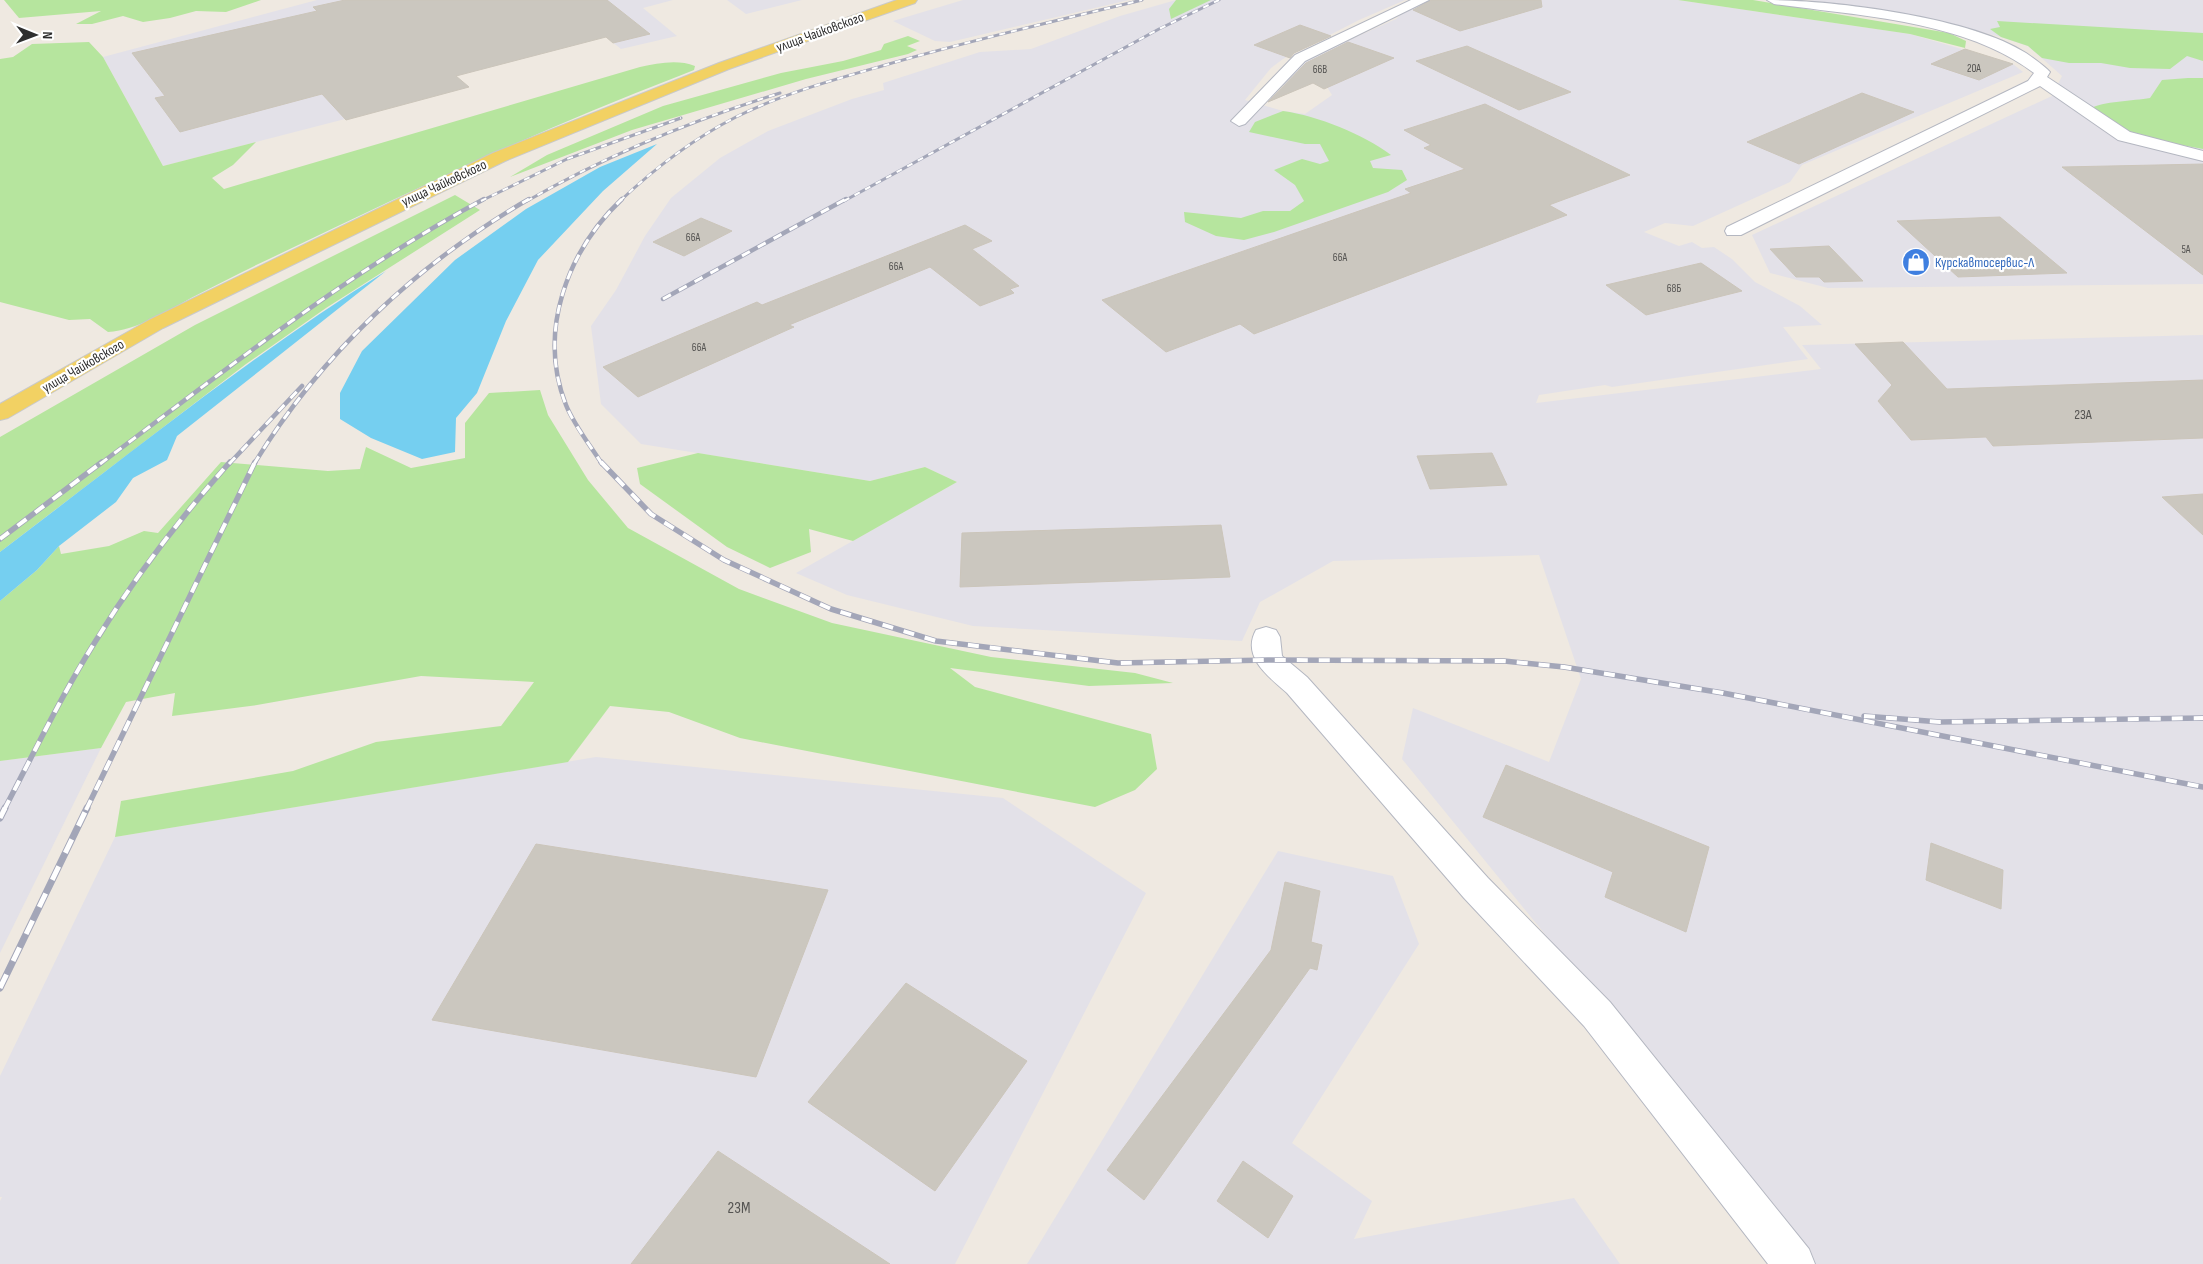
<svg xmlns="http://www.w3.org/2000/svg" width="2203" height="1264" viewBox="0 0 2203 1264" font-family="'Sofia Sans Condensed',sans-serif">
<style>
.industrial{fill:#e3e1e8}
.green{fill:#b6e59e}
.water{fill:#75cff0}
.building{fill:#cbc7bf;stroke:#cbc5ba}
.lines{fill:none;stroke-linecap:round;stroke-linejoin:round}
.street-casing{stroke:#b4b7c1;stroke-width:2}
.primary-casing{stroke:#c9c9c9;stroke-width:2}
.street{fill:#fff;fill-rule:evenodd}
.primary{fill:#f2d163;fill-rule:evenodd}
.rail-far3-casing{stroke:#a3a6b8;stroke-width:3}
.rail-far2-casing{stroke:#a3a6b8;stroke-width:4.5}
.rail-far1-casing{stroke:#a3a6b8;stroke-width:5.5}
.rail-casing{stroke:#a3a6b8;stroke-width:7}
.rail-far3{stroke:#fff;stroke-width:2;stroke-dasharray:6;stroke-linecap:butt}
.rail-far2{stroke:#fff;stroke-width:3;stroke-dasharray:9;stroke-linecap:butt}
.rail-far1{stroke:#fff;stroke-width:4;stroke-dasharray:11;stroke-linecap:butt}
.rail{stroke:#fff;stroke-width:5;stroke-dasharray:15;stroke-linecap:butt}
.labels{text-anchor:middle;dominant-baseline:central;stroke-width:4.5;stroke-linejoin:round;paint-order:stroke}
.far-number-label{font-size:11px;fill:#555452}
.far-street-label{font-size:14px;fill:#2e2e2e;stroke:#fff}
.far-shop-label{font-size:14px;fill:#366cbe;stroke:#fff;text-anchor:start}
.number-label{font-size:14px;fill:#555452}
.near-number-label{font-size:16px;fill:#555452}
</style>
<rect width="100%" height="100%" fill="#efe9e1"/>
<g class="industrial">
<path d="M317,0H673L643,8L677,36L621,49L606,37L456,76L469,87L163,166L103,57Z"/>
<path d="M727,0H802L746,14Z"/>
<path d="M963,0H1129L950,42L935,41L893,21Z"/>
<path d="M1176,0H1405L1359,20L1283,59L1271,68L1245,100L1283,111L1305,114L1332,95L1327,87L1314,83L1297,90L1280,84L1303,61L1396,19L1403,12L1430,0H1678L1910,34L2013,64L2023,72L1802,165L1790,182L1693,226L1665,223L1644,232L1679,246L1692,242L1702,248L1714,247L1732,259L1755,282L1800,306L1822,325L1783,327L1808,359L1612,387L1605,385L1539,395L1536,403L1821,369L1802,345L2203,335V1264H1814L1402,759L1413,708L1549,762L1581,679L1539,555L1333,561L1260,602L1242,641L973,626L847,595L796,573L957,482L925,467L870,481L641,444L601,404L591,326L616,290L645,236L671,198L720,158L768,131L852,99L884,90L883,83L980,52L1031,49L1120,16Z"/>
<path d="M1807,0H2203V284L1828,288L1770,273L1752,235L2052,96L2062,76L2028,46L2001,37L1922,17Z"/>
<path d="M101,748L0,953V761Z"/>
<path d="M596,757L1003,798L1146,893L955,1264H0V1201L2,1197H0V1076L115,837Z"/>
<path d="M1278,851L1393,876L1419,944L1292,1143L1372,1201L1354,1239L1574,1198L1620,1264H1027Z"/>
</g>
<g class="green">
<path d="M4,0H261L226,12L196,11L170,18L143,22L123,16L92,24H76L101,11L19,18Z"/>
<path d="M1176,0H1211L1171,19L1169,9Z"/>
<path d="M1678,0H1753L1949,33L1966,41L1965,48L1910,34Z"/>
<path d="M1997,21L2203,33V61L2187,56L2170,69L2130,68L2101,63H2069L2042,58L2028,46L2001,37L1990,29L2000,27Z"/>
<path d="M908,36L920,41L907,46L917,50L908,54L806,79L632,130L510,177L547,155L663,106L781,73L843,61L881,50L884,44Z"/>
<path d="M89,42L103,57L163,166L256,142L233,165L212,178L224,189L640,67C658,63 678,59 695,66L694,70L679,76C538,130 404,194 269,259C243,271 217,285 191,298C165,312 138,330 108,332L90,319L69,320L0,302V59L13,57L32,44Z"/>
<path d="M2188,78H2203V149L2127,135L2090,109C2102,101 2134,101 2150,98L2162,80Z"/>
<path d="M1283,111C1318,116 1363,134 1391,155L1370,161L1373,168L1402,170L1407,180L1388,192L1274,232L1244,240L1216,236L1185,222L1184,212L1241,218L1263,211H1290L1304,201L1295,185L1274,170L1302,159L1320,164L1329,161L1320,144H1305L1249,132L1255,122Z"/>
<path d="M455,195L480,210L326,308L246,364L0,552V437L195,325Z"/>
<path d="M540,390L548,415L588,480L628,528L739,589L832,623L991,657L1135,673L1173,683L1089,686L950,668L975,687L1151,734L1157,769L1135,790L1095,807L740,738L669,712L610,706L568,762L115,837L121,801L293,771L376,742L501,726L534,682L421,676L257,705L172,716L175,693L126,702L101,748L0,761V601L37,570L59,546L61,554L109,546L144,531L158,533L221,462L328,471L360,469L366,447L411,468L465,458V423L489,393Z"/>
<path d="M698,453L870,481L925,467L957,482L853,541L809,529L811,552L770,568L727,547L640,484L637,468Z"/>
</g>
<g class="water">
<path d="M657,144L603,191L538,260L506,321L477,393L456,418L455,452L422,459L371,438L340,419V393L362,351L455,260L526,209L600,167Z"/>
<path d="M386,271L177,436L167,460L133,478L116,502L59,546L37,570L0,601V552C127,456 251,355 386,271Z"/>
</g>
<g class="building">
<path d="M345,0H607L650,34L613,43L606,37L456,76L469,87L346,120L322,94L180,132L155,98L165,96L132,53L317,11L313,7Z"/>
<path d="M1431,0H1541L1542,7L1460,31L1413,10Z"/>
<path d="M1300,25L1331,36L1294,53L1290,58L1254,45Z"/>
<path d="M1348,42L1394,58L1324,89L1313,83L1268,102L1306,63Z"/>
<path d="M1467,46L1571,92L1519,110L1416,61Z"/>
<path d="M1965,49L2013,64L1979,80L1931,64Z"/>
<path d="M1862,93L1914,112L1799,164L1747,142Z"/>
<path d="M1485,104L1630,175L1549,205L1567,215L1254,334L1240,324L1166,352L1102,300L1411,193L1405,189L1465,169L1424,148L1431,145L1404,130Z"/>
<path d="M2203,164V275L2062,167Z"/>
<path d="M2000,217L2067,273L1958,277L1897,221Z"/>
<path d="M701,218L732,231L684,256L653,242Z"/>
<path d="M965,225L992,241L972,249L1019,286L1010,289L1014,293L980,306L930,267L789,325L794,327L638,397L603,367L757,302L762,305Z"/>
<path d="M1829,246L1863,281L1824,282L1819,277H1796L1770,249Z"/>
<path d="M1701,263L1742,291L1646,315L1606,285Z"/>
<path d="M1903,342L1947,389L2203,380V438L1993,446L1986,437L1911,440L1878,401L1892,385L1855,344Z"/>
<path d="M1492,453L1507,485L1430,489L1417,456Z"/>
<path d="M2203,494V535L2162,497Z"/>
<path d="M1221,525L1230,577L960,587L962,533Z"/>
<path d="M1506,765L1709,847L1686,932L1605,897L1613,872L1483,817Z"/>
<path d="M1931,843L2003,870L2001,909L1926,880Z"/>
<path d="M536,844L828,890L756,1077L432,1020Z"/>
<path d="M1285,882L1320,891L1311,942L1322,945L1317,970L1310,968L1144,1200L1107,1170L1271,950Z"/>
<path d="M906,983L1027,1061L935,1191L808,1102Z"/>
<path d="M718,1151L890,1264H631Z"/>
<path d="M1243,1161L1293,1196L1268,1238L1217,1201Z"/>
</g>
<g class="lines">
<g class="street-casing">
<g id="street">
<path d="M1411,0H1429L1305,61L1245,124L1239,126L1231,121L1295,55Z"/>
<path d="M1767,0C1833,0 1970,17 2026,53C2033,58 2040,63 2047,69L2050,72L2047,77L2130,132L2203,151V161L2118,140L2040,86L1741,235H1727L1725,231L1727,227L2028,81L2034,73C1964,20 1858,16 1774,4Z"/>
<path d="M1266,627L1276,630L1280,637L1282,656L1307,677L1488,878L1610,1002L1809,1249L1815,1264H1768L1584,1026L1464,898L1287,693C1269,677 1241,657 1256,630Z"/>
</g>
</g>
<g class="primary-casing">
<path id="primary" d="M897,0H917L915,3L729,69L505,161L163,328L8,418L0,420V404L149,320L493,153L719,63Z"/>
</g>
<use href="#street" class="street"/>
<use href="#primary" class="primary"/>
<g class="rail-far3-casing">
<g id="rail-far3">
<path d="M481,201L567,159L681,118"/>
<path d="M527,201C609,154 690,121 780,93"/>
<path d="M620,201C655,168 693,139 736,117C782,94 833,80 882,66C968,41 1055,21 1142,0"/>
<path d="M844,201L1159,29L1219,0"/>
</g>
</g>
<g class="rail-far2-casing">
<g id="rail-far2">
<path d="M663,299L846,199"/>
<path d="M100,464C223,372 348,272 484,199"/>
<path d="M229,464L302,386"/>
<path d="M254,464C321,354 418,263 529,199"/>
<path d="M602,464C590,445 574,425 566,405C537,332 567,251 622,199"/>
</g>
</g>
<g class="rail-far1-casing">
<g id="rail-far1">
<path d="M601,462L651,514L724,560L831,609L936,641L1118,663L1268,660L1504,661L1564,667L1723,693L2203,787"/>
<path d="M0,539L102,462"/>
<path d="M1864,716L1940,722L2203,718"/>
<path d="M4,810C34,753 61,696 95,642C134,578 180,518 230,462"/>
<path d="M86,810L255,462"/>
</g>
</g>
<g class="rail-casing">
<g id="rail">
<path d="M0,818L5,808"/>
<path d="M0,988L87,808"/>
</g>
</g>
<use href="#rail-far3" class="rail-far3"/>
<use href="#rail-far2" class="rail-far2"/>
<use href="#rail-far1" class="rail-far1"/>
<use href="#rail" class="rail"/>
</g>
<defs>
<g id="shop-disc" transform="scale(1.4375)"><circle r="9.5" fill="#3f7fe0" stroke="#fff"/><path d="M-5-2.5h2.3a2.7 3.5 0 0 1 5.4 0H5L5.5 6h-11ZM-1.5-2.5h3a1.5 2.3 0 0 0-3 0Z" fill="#fff"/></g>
</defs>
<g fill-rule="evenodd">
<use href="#shop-disc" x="1916" y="262"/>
</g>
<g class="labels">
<g class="far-number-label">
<text x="1974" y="68">20А</text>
<text x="1320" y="69">66В</text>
<text x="693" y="237">66А</text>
<text x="2186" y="249">5А</text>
<text x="1340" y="257">66А</text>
<text x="896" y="266">66А</text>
<text x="1674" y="288">68Б</text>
<text x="699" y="347">66А</text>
</g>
<g class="far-street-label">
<text transform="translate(820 32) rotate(-20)">улица Чайковского</text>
<text transform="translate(444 183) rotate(-25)">улица Чайковского</text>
<text transform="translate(83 366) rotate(-30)">улица Чайковского</text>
</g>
<g class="far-shop-label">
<text x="1935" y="262">Курскавтосервис-Л</text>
</g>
<g class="number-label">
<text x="2083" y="414">23А</text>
</g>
<g class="near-number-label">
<text x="739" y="1208">23М</text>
</g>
</g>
<g transform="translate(35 35) rotate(91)" stroke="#ffffff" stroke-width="4" paint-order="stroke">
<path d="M0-4L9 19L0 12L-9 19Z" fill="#2e2e2e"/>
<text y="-8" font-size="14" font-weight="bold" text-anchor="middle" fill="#2e2e2e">N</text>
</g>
</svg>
